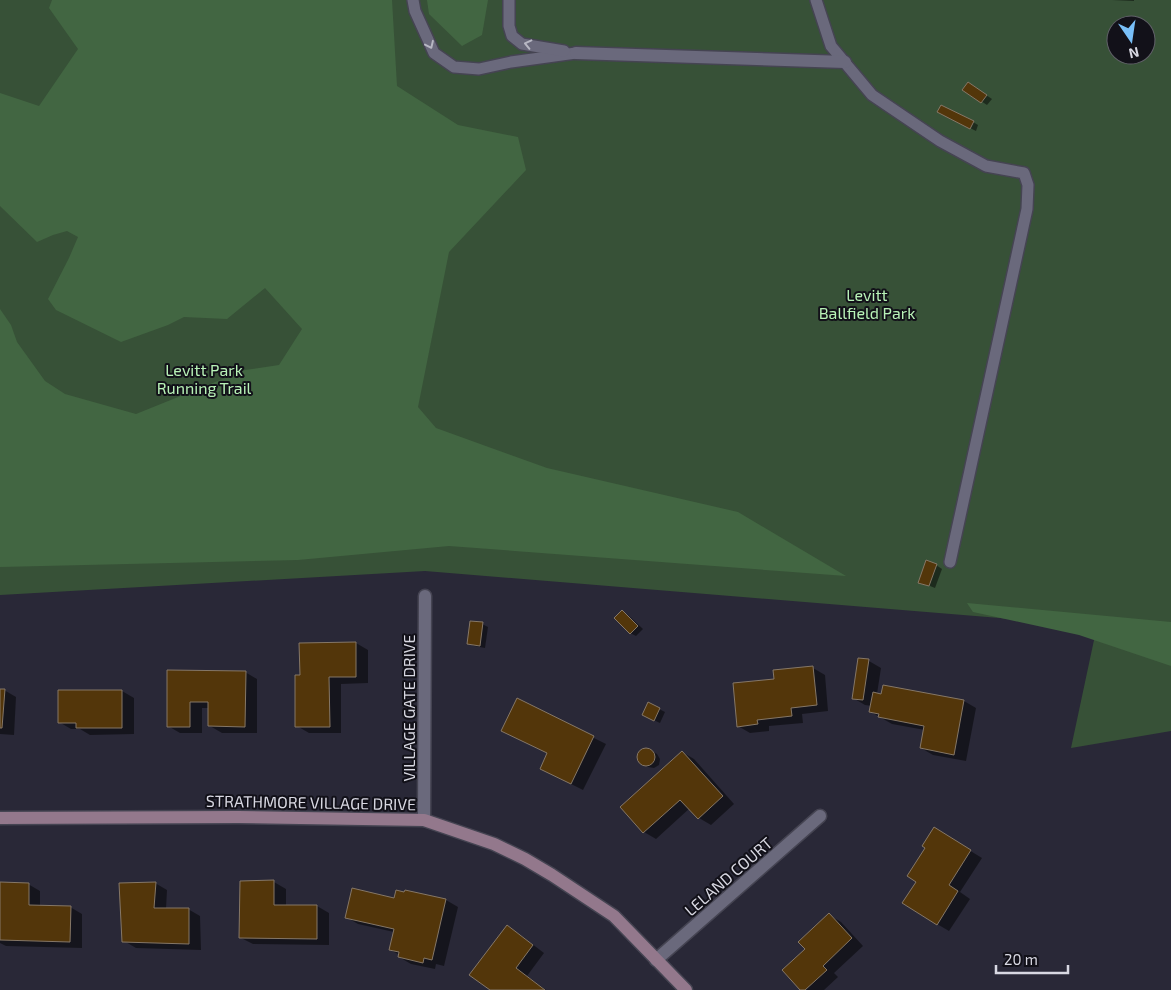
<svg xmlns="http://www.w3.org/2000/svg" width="1171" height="990" viewBox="0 0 1171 990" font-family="'Exo 2',sans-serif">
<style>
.green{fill:#375137;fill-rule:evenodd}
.forest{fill:#426642}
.shadow{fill:#0007}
.building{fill:#53360a;stroke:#857767}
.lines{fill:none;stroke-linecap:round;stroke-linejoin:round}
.lane-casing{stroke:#454452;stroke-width:14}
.street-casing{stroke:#454452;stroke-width:15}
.secondary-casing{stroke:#454452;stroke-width:15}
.lane{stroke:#6a697c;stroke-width:11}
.street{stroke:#6a697c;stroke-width:12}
.secondary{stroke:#93788c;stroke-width:12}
.oneway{stroke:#b7b7c3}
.labels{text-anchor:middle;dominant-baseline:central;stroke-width:4;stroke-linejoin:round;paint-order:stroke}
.park-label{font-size:16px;fill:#b8f2b7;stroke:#121119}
.street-label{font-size:16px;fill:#d8d8e2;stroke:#121119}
</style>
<rect width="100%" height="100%" fill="#292837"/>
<path class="green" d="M0,0H1171V731L1071,748L1097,626L425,571L0,595ZM1116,25H1146V55H1116Z"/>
<g class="forest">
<path d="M52,0H392L397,86L458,125L518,137L526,170L449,252L418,407L436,428L547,468L738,512L846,576L449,546L298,560L0,567V309L11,325L17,342L45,381L65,394L136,414L245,370L279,365L302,329L265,288L227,319L184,317L168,325L121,342L56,310L48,299L69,258L78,237L67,231L53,235L37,242L0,206V93L39,106L78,49L49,8Z"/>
<path d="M427,0H488L482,35L462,46L429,14Z"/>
<path d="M967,603L1171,622V666L1079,635L973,612Z"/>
</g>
<g class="shadow">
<path d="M1112,0H1134V1Z"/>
<path d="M974,87L992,99L987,105L964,90Z"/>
<path d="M944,115L973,122L978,125L976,131Z"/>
<path d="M936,565L942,569L935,588L920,582Z"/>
<path d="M622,611L628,615L643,629L636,636L630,633Z"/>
<path d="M482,624L488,627L485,648L474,646L468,643Z"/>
<path d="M356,643L368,650V683L341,684V733H309L297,726L301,676Z"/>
<path d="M859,659L869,661L881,668L877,694L882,695L884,686L964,701L976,708L966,761L933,755L921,748L925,730L892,724L871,712L872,706L865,705L853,698Z"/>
<path d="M813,668L825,675L828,711L802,714L803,723L769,726V731L750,733L738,726L775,680Z"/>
<path d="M169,672H245L257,679V733H222L210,726V708H202V733H180L168,726Z"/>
<path d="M0,690H4L16,697L14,735L0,734Z"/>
<path d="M122,691L134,698V734L90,735L80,729H71L59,722Z"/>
<path d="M518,700L606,744L583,790L541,769L549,753Z"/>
<path d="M649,704L665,712L660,723L649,718Z"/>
<path d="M644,749L650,750L657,754L660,759L659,765L654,768L648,767L642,764L638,758L640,753Z"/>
<path d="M682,752L694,759L734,804L711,825L699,818L690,808L656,839L644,832Z"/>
<path d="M946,836L982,858L960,892L970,899L949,931L937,924L918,881Z"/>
<path d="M274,882L286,889V906H317L329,913V945L253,944L241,938Z"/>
<path d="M0,883L28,884L40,891V906L70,907L82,914V948L6,946L0,943Z"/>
<path d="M155,883L167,890L166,909H188L200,916L201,950L136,948L124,941Z"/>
<path d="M406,891L446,900L458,907L444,966L436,964L435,969L411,964L399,957L400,955L390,950L394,932L358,924L346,917L395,900Z"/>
<path d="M829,915L841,922L863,946L834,973L838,977L824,990H802L806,949Z"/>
<path d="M507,927L519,934L544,953L527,976L546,990H492Z"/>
</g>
<g class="building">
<path d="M968,82L987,95L981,103L962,90Z"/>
<path d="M941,105L974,121L970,129L937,112Z"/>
<path d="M926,560L937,564L929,586L918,583Z"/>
<path d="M622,610L638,626L630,634L614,618Z"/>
<path d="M470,621L483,622L480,646L467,644Z"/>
<path d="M356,642V677H329L330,727H295V675H300L299,643Z"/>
<path d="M858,658L869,659L863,700L852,699Z"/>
<path d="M813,666L817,705L791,708L792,716L757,720L758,724L737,727L733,683L774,679L773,670Z"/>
<path d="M167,670L246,671L245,727L208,726V702H190V727H167Z"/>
<path d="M883,685L964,700L954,755L920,748L924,726L878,717L879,714L869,712L873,692L881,694Z"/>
<path d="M0,689H5L2,728H0Z"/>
<path d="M58,690H122V728H76V723H58Z"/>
<path d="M517,698L594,736L571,784L540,769L547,753L501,731Z"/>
<path d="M648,702L660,708L654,721L642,715Z"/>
<circle cx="646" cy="757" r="9"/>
<path d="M682,751L723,796L698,819L680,800L643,833L620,807Z"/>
<path d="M934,827L971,850L949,885L958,891L937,925L902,903L916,882L907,876L925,848L922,846Z"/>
<path d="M274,880V905H317V939L239,938L240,881Z"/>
<path d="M0,882L29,883V905L71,906L70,942L0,940Z"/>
<path d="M156,882L154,908H189V944L122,942L119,883Z"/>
<path d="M352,888L394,898L396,890L404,892L405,890L446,899L432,960L424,958L423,963L398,957L399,952L389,950L394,929L345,918Z"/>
<path d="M829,913L852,938L823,966L827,970L805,990H800L782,970L805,949L798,942Z"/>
<path d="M507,925L533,945L516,968L545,990H490L469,975Z"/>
</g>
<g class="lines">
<g class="lane-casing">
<g id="lane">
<path d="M413,0L415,11L434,53L454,67L479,69L511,62L576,53"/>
<path d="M509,0V26L512,36L522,44L564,51"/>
<path d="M816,0L831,46L872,95L940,141L986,166L1024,173L1028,185L1027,209L950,562"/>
</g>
</g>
<g class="street-casing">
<g id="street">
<path d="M576,53L845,62"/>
<path d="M424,820L425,596"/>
<path d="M656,960L820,816"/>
</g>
</g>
<g class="secondary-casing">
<path id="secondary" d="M0,818L238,817L424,820L494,844L525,859L552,875L614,916L686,990"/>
</g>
<use href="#lane" class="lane"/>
<use href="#street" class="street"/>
<use href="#secondary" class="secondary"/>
</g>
<defs><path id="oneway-chevron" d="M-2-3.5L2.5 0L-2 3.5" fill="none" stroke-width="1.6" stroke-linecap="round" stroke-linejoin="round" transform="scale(1.25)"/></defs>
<g class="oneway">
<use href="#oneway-chevron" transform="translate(528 44) rotate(-167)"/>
<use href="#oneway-chevron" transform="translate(430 45) rotate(65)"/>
</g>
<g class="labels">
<g class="park-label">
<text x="867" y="294">Levitt<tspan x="867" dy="18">Ballfield Park</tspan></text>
<text x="204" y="369">Levitt Park<tspan x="204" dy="18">Running Trail</tspan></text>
</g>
<g class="street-label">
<text transform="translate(408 708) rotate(-90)">VILLAGE GATE DRIVE</text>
<text transform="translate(311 802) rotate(1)">STRATHMORE VILLAGE DRIVE</text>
<text transform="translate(728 876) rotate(-41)">LELAND COURT</text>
</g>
</g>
<g transform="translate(1131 40) rotate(167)"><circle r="24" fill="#121119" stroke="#616169"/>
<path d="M0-4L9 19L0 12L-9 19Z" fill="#79bff8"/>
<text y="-8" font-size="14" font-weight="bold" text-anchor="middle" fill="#d8d8e2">N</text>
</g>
<path d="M996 965v8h72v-8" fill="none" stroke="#d8d8e2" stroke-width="2.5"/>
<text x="1004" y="965" font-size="15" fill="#d8d8e2" stroke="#121119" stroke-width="4" paint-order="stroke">20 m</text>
</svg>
